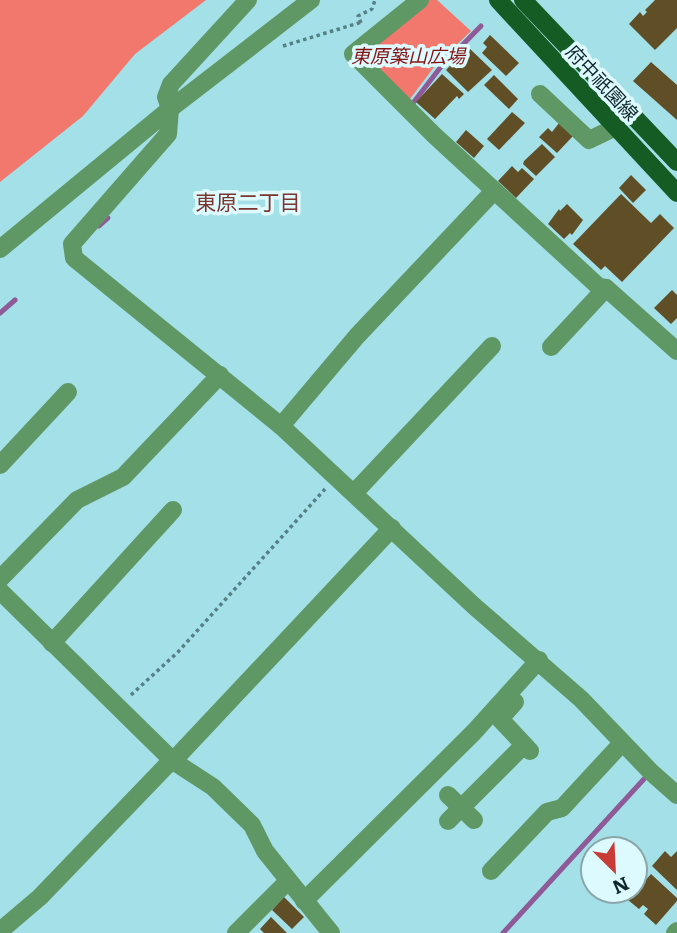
<svg xmlns="http://www.w3.org/2000/svg" width="677" height="933" viewBox="0 0 677 933" font-family="Literata,'Noto Sans JP',serif">
<style>
.green{fill:#f2786d}
.lines{fill:none;stroke-linecap:round;stroke-linejoin:round}
.stream{stroke:#8f5a98;stroke-width:5}
.building{fill:#604f26}
.path{stroke:#568086;stroke-width:3.5;stroke-dasharray:3.5 3.5;stroke-linecap:butt}
.minor{stroke:#5f9865;stroke-width:18}
.major{stroke:#145b24;stroke-width:18}
.labels{text-anchor:middle;dominant-baseline:central;stroke-width:7;stroke-linejoin:round;paint-order:stroke}
.park-label{font-size:19px;font-style:italic;fill:#851113;stroke:#ddfbff}
.street-label{font-size:19px;fill:#0d2629;stroke:#ddfbff}
.neighbourhood-label{font-size:21px;fill:#7b342e;stroke:#ddfbff}
</style>
<rect width="100%" height="100%" fill="#a3e0e8"/>
<g class="green">
<path d="M0,0H206L135,54L83,116L0,182Z"/>
<path d="M429,0H437L471,31L434,67L410,99L364,55Z"/>
</g>
<g class="lines">
<g class="stream">
<path d="M413,105V103L440,68L481,26"/>
<path d="M99,226L108,218"/>
<path d="M0,313L15,300"/>
<path d="M503,933L644,779"/>
</g>
</g>
<g class="building">
<path d="M655,0H677V28L655,50L629,24L640,12L643,16L647,12L645,10Z"/>
<path d="M490,35L519,63L506,76L482,53L487,47L483,43Z"/>
<path d="M468,47L492,70L468,92L446,70Z"/>
<path d="M651,62L677,85V120L633,81Z"/>
<path d="M442,74L464,94L459,99L457,96L435,119L416,102Z"/>
<path d="M494,75L518,99L509,109L484,85Z"/>
<path d="M512,112L525,123L499,150L487,139Z"/>
<path d="M559,123L573,136L557,153L539,137L548,128L552,132Z"/>
<path d="M466,130L484,146L474,158L456,142Z"/>
<path d="M542,144L555,157L536,176L523,164L524,161Z"/>
<path d="M512,166L518,172L522,168L534,179L516,198L498,181Z"/>
<path d="M631,175L646,190L633,203L619,188Z"/>
<path d="M621,194L651,223L660,214L674,228L622,282L605,266L601,270L573,244Z"/>
<path d="M567,204L583,220L572,235L570,233L564,239L548,224L559,209L560,211Z"/>
<path d="M672,290L677,295V318L671,324L654,308Z"/>
<path d="M665,851L671,857L677,851V890L652,866Z"/>
<path d="M651,874L677,898V901L656,925L644,914L648,909L643,905L639,909L628,900Z"/>
<path d="M284,897L304,917L292,929L272,910Z"/>
<path d="M271,917L287,933H264L260,929Z"/>
</g>
<g class="lines">
<g class="path">
<path d="M361,23L358,16L372,9L375,0"/>
<path d="M283,46L362,22"/>
<path d="M131,695L178,652L325,489"/>
</g>
<g class="minor">
<path d="M248,0L171,84L166,97L170,109L168,134L72,244L74,258L281,426L474,606L581,699L651,772L677,795"/>
<path d="M420,0L353,54L434,135L599,287L606,288L677,351"/>
<path d="M540,94L589,140L616,127"/>
<path d="M0,249L170,109L311,0"/>
<path d="M551,347L606,288"/>
<path d="M281,426L357,336L494,191"/>
<path d="M0,465L68,392"/>
<path d="M354,493L492,346"/>
<path d="M0,579L77,500L123,477L220,375"/>
<path d="M0,591L173,761L213,787L252,825L265,851L331,933"/>
<path d="M52,643L173,510"/>
<path d="M515,702L500,719L530,751"/>
<path d="M448,795L474,820"/>
<path d="M448,821L524,745"/>
<path d="M491,871L547,812L562,808L622,743"/>
<path d="M304,901L474,732L539,660"/>
<path d="M0,931L40,897L167,765L173,761L392,528"/>
<path d="M236,933L288,881"/>
<path d="M675,933L677,931"/>
</g>
<g class="major">
<path d="M498,0L677,193"/>
<path d="M523,0L677,162"/>
</g>
</g>
<g class="labels">
<g class="park-label">
<text x="408" y="55">東原築山広場</text>
</g>
<g class="street-label">
<text transform="translate(603 82) rotate(47)">府中祇園線</text>
</g>
<g class="neighbourhood-label">
<text x="248" y="200">東原二丁目</text>
</g>
</g>
<g transform="translate(614 870) rotate(156)"><circle r="33" fill="#ddfbff" stroke="#8aa6a9" stroke-width="2"/>
<path d="M0-5L12 26L0 18L-12 26Z" fill="#c93b36"/>
<text y="-10" font-size="19" font-weight="bold" text-anchor="middle" fill="#0d2629">N</text>
</g>
</svg>
